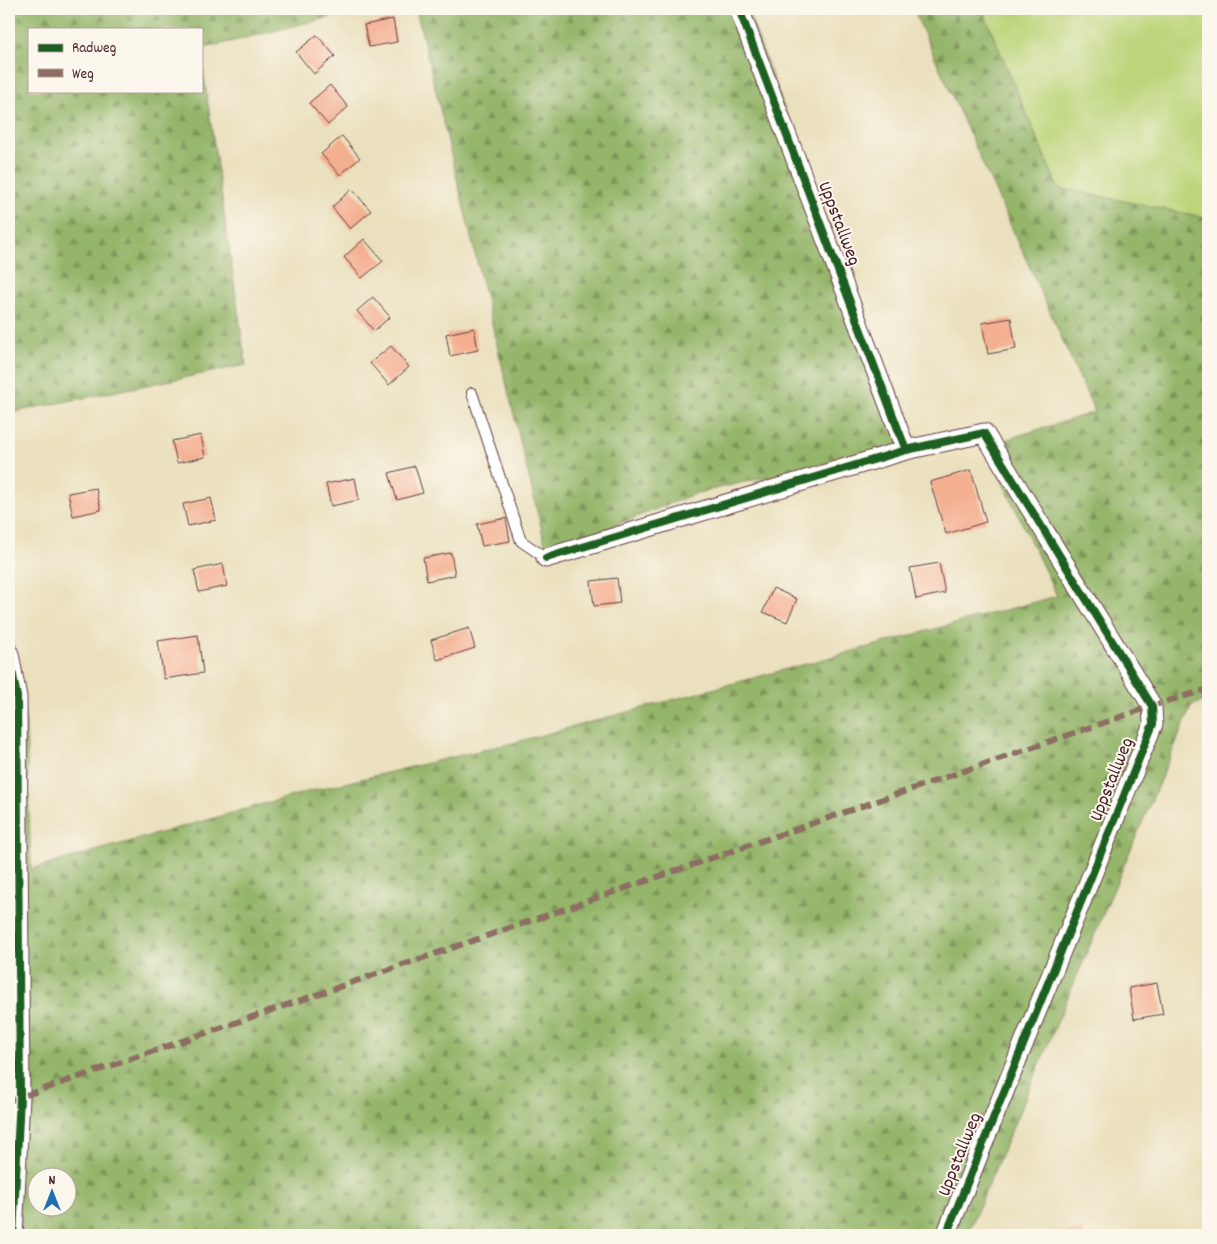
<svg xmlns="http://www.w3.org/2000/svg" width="1217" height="1244" viewBox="0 0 1217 1244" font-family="Dekko,sans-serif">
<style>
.grass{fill:#bcd57a;stroke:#837a52}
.forest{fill:url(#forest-firs);stroke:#706a4a;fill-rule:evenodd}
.building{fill:#f4ae90}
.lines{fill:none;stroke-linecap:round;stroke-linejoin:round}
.service-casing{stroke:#623c41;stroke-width:12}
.minor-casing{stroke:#623c41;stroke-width:21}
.service{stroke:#fff;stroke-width:10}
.minor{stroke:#fff;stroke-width:19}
.quiet{stroke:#8d6e63;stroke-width:6;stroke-dasharray:12 6;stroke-linecap:butt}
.cycleway-casing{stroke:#fbf7ec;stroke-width:11}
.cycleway{stroke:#1b5e20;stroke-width:8}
.labels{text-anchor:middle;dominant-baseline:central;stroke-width:4;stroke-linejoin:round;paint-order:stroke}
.street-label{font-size:19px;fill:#4a1f2b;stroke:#fbf7ec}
</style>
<defs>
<pattern id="forest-firs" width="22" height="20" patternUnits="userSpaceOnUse" patternTransform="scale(1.25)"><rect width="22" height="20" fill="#95b66a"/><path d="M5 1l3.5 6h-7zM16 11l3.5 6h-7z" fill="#7c9357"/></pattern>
</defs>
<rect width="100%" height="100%" fill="#fbf7ec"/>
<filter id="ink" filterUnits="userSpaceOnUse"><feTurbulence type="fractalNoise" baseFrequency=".02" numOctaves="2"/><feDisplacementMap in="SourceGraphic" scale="10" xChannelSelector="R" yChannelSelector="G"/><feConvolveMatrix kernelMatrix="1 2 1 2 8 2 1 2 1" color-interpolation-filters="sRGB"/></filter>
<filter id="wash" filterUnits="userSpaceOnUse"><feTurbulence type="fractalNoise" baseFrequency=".0096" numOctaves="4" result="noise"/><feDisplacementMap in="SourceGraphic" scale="20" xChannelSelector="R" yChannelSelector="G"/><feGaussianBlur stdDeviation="1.12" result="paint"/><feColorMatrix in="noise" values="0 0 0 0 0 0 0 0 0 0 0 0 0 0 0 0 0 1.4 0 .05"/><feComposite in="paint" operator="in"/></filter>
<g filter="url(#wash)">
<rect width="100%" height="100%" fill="#eae0bd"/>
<path class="grass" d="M982,9H1208V218L1058,188Z"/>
<g class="forest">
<path d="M9,9H363L201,49V29H29V91H201V55L246,365L9,413Z"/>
<path d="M416,9H747L910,444L697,493L547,552Z"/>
<path d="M913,9H982L1058,188L1208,218V700L1192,705L967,1235H9V620L26,723L31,869L307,792L520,741L1057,596L985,446L1095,412ZM38,1176H68V1206H38Z"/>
</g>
<g id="blocks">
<g class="building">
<path d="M393,19L397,42L369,47L364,25Z"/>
<path d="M317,35L335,56L314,74L296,52Z"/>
<path d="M330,85L348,107L328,125L309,103Z"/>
<path d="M342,136L360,158L340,175L321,154Z"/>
<path d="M352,189L371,211L350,229L332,207Z"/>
<path d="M364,239L383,261L362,278L344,257Z"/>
<path d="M373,297L390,317L374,331L357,311Z"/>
<path d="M1011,318L1016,349L988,354L982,323Z"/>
<path d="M474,328L478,350L450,356L446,334Z"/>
<path d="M391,346L409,367L389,385L370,363Z"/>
<path d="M201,435L205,457L177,463L172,441Z"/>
<path d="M415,466L423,493L397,500L389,473Z"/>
<path d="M971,470L986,522L946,534L930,482Z"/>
<path d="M355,478L359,500L331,506L326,484Z"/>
<path d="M96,488L101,510L73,516L68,493Z"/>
<path d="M211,498L216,520L188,526L183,504Z"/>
<path d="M506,518L510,541L482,546L477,524Z"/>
<path d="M451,553L455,575L427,581L423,558Z"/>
<path d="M939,563L945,593L916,599L910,568Z"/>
<path d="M223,564L227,586L199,592L194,570Z"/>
<path d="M617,578L620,603L594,606L591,581Z"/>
<path d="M773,588L797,599L787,622L763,612Z"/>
<path d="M469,628L475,648L437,660L431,640Z"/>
<path d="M198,635L203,673L164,679L158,641Z"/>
<path d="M1157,983L1163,1014L1134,1019L1129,988Z"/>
<path d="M1082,1230L1083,1235H1059V1234Z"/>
</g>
</g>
</g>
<g filter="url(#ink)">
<use href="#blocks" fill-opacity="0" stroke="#623c41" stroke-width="1"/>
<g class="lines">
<g class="service-casing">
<path id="service" d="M472,393L521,541L546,558"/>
</g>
<g class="minor-casing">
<g id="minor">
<path d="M739,9L906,450"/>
<path d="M546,558L906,450L984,433L1152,706L1153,724L946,1235"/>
<path d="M9,654L17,697L20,1097L13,1235"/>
</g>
</g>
<use href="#service" class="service"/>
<use href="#minor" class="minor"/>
<path class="quiet" d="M9,1101L1152,706L1208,689"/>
<g class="cycleway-casing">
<g id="cycleway">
<path d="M739,9L906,450"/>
<path d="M546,558L906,450L984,433L1152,706L1153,724L946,1235"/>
<path d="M9,654L17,697L20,1097L13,1235"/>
</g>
</g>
<use href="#cycleway" class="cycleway"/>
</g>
</g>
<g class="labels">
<g class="street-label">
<text transform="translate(838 224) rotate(69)">Uppstallweg</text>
<text transform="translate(1113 780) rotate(-68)">Uppstallweg</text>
<text transform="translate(961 1155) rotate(-68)">Uppstallweg</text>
</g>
</g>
<rect width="1217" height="1244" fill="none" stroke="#fbf7ec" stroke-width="30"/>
<rect x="28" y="28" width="175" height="65" fill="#fbf7ec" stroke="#b4a19f"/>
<rect x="38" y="44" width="25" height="8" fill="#1b5e20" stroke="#b4a19f"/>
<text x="72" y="52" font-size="15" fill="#4a1f2b">Radweg</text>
<rect x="38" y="69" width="25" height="8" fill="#8d6e63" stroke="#b4a19f"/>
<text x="72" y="78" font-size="15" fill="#4a1f2b">Weg</text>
<g transform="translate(52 1192)"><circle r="24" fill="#fbf7ec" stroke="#b4a19f"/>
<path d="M0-4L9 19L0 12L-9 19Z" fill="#1f6fb2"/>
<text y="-8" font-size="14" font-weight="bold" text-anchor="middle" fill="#4a1f2b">N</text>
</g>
</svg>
